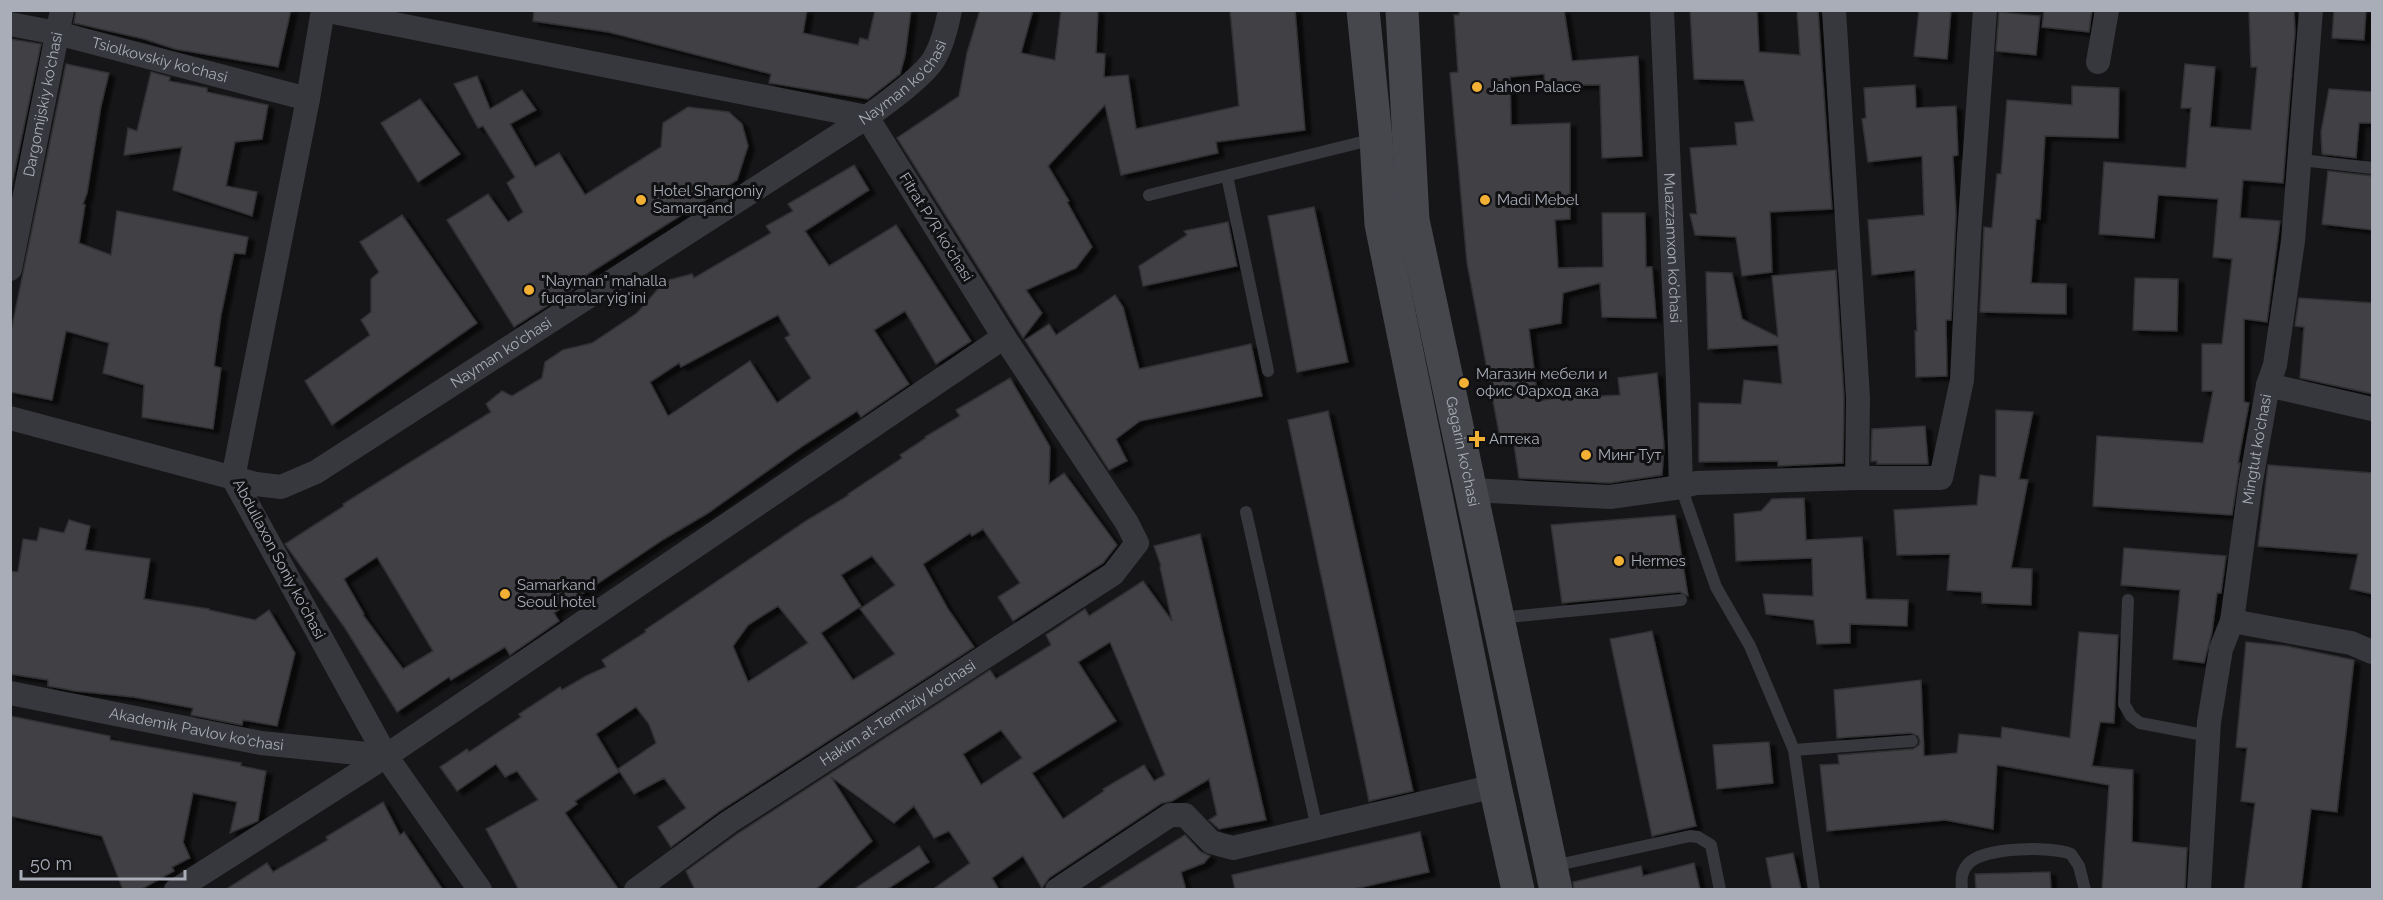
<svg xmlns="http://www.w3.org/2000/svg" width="2383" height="900" viewBox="0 0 2383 900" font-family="Raleway,sans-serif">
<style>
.building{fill:#404145;stroke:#303034;stroke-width:1.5;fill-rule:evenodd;filter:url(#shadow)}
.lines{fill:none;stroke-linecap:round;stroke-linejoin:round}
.service{stroke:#37383d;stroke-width:12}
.minor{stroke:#37383d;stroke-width:24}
.secondary{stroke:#45474d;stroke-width:33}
.poi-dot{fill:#f2b134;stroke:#111113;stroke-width:2}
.labels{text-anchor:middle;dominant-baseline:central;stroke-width:6;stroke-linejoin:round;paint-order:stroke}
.street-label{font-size:15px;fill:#a8adb8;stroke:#111113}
.poi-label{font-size:15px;fill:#a8adb8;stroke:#111113;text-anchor:start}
</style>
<defs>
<filter id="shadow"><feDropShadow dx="6" dy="4" stdDeviation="1.5" flood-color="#0009"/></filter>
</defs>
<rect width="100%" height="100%" fill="#161618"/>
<g class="building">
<path d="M76,10H291L278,67L175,49L144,39L74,23Z"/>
<path d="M534,10H807L803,33L858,45L860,38L868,40L875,10H911L905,56L900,74L868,99L769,83L771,74L608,32L533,21Z"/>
<path d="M980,10H1033L1021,53L1055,60L1061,10H1098L1096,53L1105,54L1104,77L1128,75L1136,129L1239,106L1230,10H1295L1305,130L1216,142L1218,153L1121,175L1105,105L1048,166L1069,201L1067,202L1092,247L1076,268L1026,290L1042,313L1023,338L897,138L959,96L967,53Z"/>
<path d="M1459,10H1564L1572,61L1638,56L1642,156L1602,158L1600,85H1577V81L1545,83L1544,74L1510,77L1511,125L1570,123V219L1555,220L1558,268L1603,267L1602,213H1645L1646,267H1652L1656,318L1602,317L1600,283L1563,293L1561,323L1529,329L1538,401L1580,394L1581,397L1620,395L1618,378L1657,373L1664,446L1662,475L1609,483L1519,478L1513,438H1500L1467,263L1450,73L1458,72L1454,15H1459Z"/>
<path d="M1690,10H1757L1759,52L1800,55L1797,10H1818L1832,209L1770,212L1772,272L1742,276L1736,237L1695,235L1690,214H1697L1690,148L1737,145L1735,123L1754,121L1744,80L1694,79Z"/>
<path d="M1919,10H1951L1947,59L1914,56Z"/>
<path d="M2044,10H2092L2089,32L2042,27Z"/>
<path d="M2249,10H2294L2295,32L2283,183L2243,180L2240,218L2280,221L2267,322L2244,319V402L2249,403L2238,463H2240L2232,515L2093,506L2097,436L2203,443L2213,391H2202V344H2222L2232,259L2213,257L2218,199L2158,195L2154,238L2099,234L2104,162L2186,168L2191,108H2181L2185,64L2215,67L2210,127L2251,130L2257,67H2251Z"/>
<path d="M2334,10H2366L2364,40L2332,38Z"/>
<path d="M1999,12L2040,16L2036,55L1996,51Z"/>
<path d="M10,39L41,44L10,194Z"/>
<path d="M66,64L109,73L101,106L87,193L83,204L85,205L79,243L111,255L117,211L248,237L245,254L234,253L221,315L214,366L221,368L213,429L142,417L144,385L103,373L109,343L66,331L52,400L10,392V336Z"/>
<path d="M151,72L170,77L169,81L207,88V92L268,105L262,139L235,142L226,186L257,192L252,216L173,190L182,147L124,155L128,128L137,131Z"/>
<path d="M477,76L490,109L522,90L536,110L510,124L535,167L559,153L585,195L661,147L663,123L688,107L729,112L742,124L748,146L737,180L580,279L583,283L514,327L447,220L488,194L508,222L523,212L507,183L515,177L483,126L478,128L454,84Z"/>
<path d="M1915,85L1916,108L1956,106L1958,155L1953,156L1956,214L1951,320H1946L1947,376L1916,377L1915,331H1917L1915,270L1872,275L1868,220L1924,215L1922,156L1868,162L1862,119L1866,118L1864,88Z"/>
<path d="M2072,86L2119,88L2118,138L2045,136L2040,219H2036L2031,283L2066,284V314L1980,312L1984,227L1992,228L1997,174H2001L2007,100L2072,105Z"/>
<path d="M2329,89L2373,92V123H2359L2356,158L2322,154L2321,132Z"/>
<path d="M420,99L460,154L418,182L381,123Z"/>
<path d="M854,165L869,190L805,231L829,266L896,225L971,341L936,364L905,311L874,330L909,384L861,417L857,411L804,445L708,513L664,539L554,613L559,621L510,655L505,647L451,680L449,677L397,712L345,628L285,544L344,506L343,504L491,412L486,404L502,391L512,396L542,378L545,362L563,350L592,343L637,313L665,281L692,274L694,278L771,233L766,226L793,211L788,204ZM778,315L790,335L785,338L811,378L777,403L750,361L668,416L650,382L679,363L681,367ZM377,557L433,651L403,669L363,615L364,614L344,579Z"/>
<path d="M2328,171L2373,176V230L2322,224Z"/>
<path d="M1314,207L1348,362L1297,372L1268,216Z"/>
<path d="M402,215L477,323L332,425L305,381L370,335L361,320L371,312V279L379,272L360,242Z"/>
<path d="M1228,222L1237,266L1143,286L1139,266L1187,235L1184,231Z"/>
<path d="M1836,270L1844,398L1843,463L1778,466V461L1699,462V403L1741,404L1744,380L1782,384L1778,345L1708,349L1706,272L1732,273L1742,319L1778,337L1772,276Z"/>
<path d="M2135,278L2178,279L2177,331L2133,330Z"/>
<path d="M1115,295L1123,307L1139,369L1251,344L1262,396L1140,421L1116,439L1127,461L1109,470L1025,340L1049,324L1056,335Z"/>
<path d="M2299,298L2373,303V394L2300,378L2304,327L2295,326Z"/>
<path d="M1010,378L1050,447L1049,484L1064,473L1117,545L1103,563L1013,621L998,597L1020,583L983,529L972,536L970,533L923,564L948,609L974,647L721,810L671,847L658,827L686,808L664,778L634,794L618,769L656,743L649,724L636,707L596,734L619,772L575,801L577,804L565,813L619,890H519L486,829L538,800L517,771L505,777L496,764L457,791L440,767L467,749L469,752L521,717L519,714L560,687L562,690L586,676L606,667L602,660L646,632L645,630L806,521L849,495L848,494L902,458L900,455L926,438L925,437L960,416L956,410ZM872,556L895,585L860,609L895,654L853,680L821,633L861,606L841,575ZM778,606L808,643L748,682L733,646L748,625Z"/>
<path d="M1996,410L2033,412L2019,479L2028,480L2011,568L2032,569L2031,605L1982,603V592L1947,590L1950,554L1897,555L1894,510L1977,505L1980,475L1996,477Z"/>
<path d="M1328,411L1413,791L1369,801L1288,420Z"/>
<path d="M1925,426L1928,464H1877V461H1871L1872,429Z"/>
<path d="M2268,465L2373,473V594L2350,589L2358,554L2258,546Z"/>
<path d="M1804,498L1806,540L1862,537L1866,599L1908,600L1907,626L1850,624V643L1817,644L1814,620L1766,614L1763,594L1813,596L1812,558L1736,561L1734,514L1761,511L1772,499Z"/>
<path d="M1675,515L1688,596L1680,592L1562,603L1551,525Z"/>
<path d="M69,520L90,526L85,550L150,559L144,599L209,609V610L255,620L269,610L295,653L277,726L243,720L242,725L191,715L193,708L133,697L75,691L48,686V680L10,674V571L18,572L23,539L37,541L40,528L64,533Z"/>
<path d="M1200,534L1266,820L1219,829L1209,820L1217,815L1209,779L1172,801L1162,803L1049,878L1042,888L1023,856L992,878L999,890H932L970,863L949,831L934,838L914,806L894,823L831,777L872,841L815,890H695L686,871L737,834L990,670L996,679L1051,645L1046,635L1085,609L1089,616L1143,581L1172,621L1160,567L1161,566L1154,546ZM1110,642L1165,775L1154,781L1144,765L1103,789L1104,791L1063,819L1032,773L1116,721L1078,662ZM1001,730L1022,758L981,785L963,754Z"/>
<path d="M2124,548L2226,556L2221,593H2217L2212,632L2204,663L2173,659L2180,590L2121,585Z"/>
<path d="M1652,631L1696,826L1652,836L1610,639Z"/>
<path d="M2079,632L2118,635L2114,723L2100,722L2092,766L2133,770L2132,842L2187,848L2185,890H2102L2109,785L1997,765L1993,829L1945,820L1827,831L1820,765L1839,764L1838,755L1913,749L1919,745L1920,741L1918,736L1911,733L1837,738L1834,690L1921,680L1924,756L1957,753L1959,734L2001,738L2002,727L2070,738Z"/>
<path d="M2246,642L2286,646L2354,660L2337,812L2311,809L2301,890H2244L2255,803L2241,801L2247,748L2236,747Z"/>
<path d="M10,716L110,736V740L241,763V766L266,771L258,821L230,833L237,802L193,793L183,842L190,858L172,867L174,871L140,890H123L102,836L10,816Z"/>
<path d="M1769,742L1773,783L1717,789L1713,745Z"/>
<path d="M383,802L400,835L404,832L443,890H225L267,863L273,872L328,840L326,837Z"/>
<path d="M1420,832L1429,872L1350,890H1235L1232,875Z"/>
<path d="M1185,835L1201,852L1210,856L1204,863L1181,872L1186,890H1097Z"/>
<path d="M919,846L929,862L886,890H853Z"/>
<path d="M1793,853L1801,890H1772L1766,858Z"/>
<path d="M1694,863L1700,890H1574L1573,882L1641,866L1643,876Z"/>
<path d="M2050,872L2051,890H1976L1975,874Z"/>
</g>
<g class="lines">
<g class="service">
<path d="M2301,160L2372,168"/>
<path d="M1227,176L1268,371"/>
<path d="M1149,195L1374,139"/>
<path d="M1681,487L1716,587L1750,646L1794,750L1814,890"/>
<path d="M1246,512L1317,828"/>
<path d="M2128,600L2124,704L2131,716L2140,723L2209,736"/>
<path d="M1499,618L1681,600"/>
<path d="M1794,750L1912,741"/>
<path d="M1553,866L1690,836L1698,837L1711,845L1720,890"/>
<path d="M1962,890C1961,879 1961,871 1969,863C1985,847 2051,846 2071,854L2079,866L2085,890"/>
</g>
<g class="minor">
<path id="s1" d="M1662,10L1678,379L1681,487"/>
<path d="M1834,10L1858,398L1857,478"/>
<path id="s2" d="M10,24L57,33L308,99"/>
<path d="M2098,62L2107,10"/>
<path id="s3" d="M10,269L62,10"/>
<path d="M2268,385L2372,409"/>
<path id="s4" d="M10,418L256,484L281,487L316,472L867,117C885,104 923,77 934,59C942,45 947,26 950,10"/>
<path d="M1470,490L1610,497L1681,487L1696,483L1857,478H1941L1962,380L1969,235L1985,10"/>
<path d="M2232,621L2351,643L2372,652"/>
<path id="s5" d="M10,693L261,743L386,756"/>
<path d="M176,890L386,756L1004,337"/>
<path d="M480,890L386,756L233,478L308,99L323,10L867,117"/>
<path id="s6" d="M636,890L729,822L1113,574L1137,543L1127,523L1004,337L867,117"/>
<path d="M1057,890L1170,815H1185L1211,842L1233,848L1495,786"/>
<path id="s7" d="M2199,890L2209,722L2221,649L2232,621L2250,487L2268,385L2275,365L2293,241L2311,10"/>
</g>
<g class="secondary">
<path d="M1363,10L1376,139L1381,224L1495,786L1518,890"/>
<path id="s8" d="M1402,10L1413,220L1556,890"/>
</g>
</g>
<g class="poi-dot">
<circle cx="1477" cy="87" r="6"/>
<circle cx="641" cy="200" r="6"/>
<circle cx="1485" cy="200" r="6"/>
<circle cx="529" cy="290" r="6"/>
<circle cx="1464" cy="383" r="6"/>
<path d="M1474 430h6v6h6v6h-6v6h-6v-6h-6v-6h6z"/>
<circle cx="1586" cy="455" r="6"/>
<circle cx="1619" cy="561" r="6"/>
<circle cx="505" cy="594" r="6"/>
</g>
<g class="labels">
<g class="street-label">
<text stroke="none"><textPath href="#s2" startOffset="154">Tsiolkovskiy ko'chasi</textPath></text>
<text stroke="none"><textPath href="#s4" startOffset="1024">Nayman ko'chasi</textPath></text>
<text stroke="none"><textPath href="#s3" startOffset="168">Dargomijskiy ko'chasi</textPath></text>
<text transform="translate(936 227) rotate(58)">Fitrat P/R ko'chasi</text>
<text stroke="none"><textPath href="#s1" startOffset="238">Muazzamxon ko'chasi</textPath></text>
<text stroke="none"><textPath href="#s4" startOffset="538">Nayman ko'chasi</textPath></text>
<text stroke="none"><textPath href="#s7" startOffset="446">Mingtut ko'chasi</textPath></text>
<text stroke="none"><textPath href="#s8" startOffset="447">Gagarin ko'chasi</textPath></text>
<text transform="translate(279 559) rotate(62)">Abdullaxon Soniy ko'chasi</text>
<text stroke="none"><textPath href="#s6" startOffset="316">Hakim at-Termiziy ko'chasi</textPath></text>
<text stroke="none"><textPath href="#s5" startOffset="190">Akademik Pavlov ko'chasi</textPath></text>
</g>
<g class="poi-label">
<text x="1489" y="87">Jahon Palace</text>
<text x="653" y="191">Hotel Sharqoniy<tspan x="653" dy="17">Samarqand</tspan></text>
<text x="1497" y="200">Madi Mebel</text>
<text x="541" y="281">"Nayman" mahalla<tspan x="541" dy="17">fuqarolar yig'ini</tspan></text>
<text x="1476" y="374">Магазин мебели и<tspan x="1476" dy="17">офис Фарход ака</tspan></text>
<text x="1489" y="439">Аптека</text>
<text x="1598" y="455">Минг Тут</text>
<text x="1631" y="561">Hermes</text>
<text x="517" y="585">Samarkand<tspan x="517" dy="17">Seoul hotel</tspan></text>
</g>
</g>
<rect width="2383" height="900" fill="none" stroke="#a8adb8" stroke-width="24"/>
<path d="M21 870v9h164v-9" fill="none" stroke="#a8adb8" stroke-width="3"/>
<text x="30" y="870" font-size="18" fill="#a8adb8" stroke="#111113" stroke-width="4.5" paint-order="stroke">50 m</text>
</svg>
